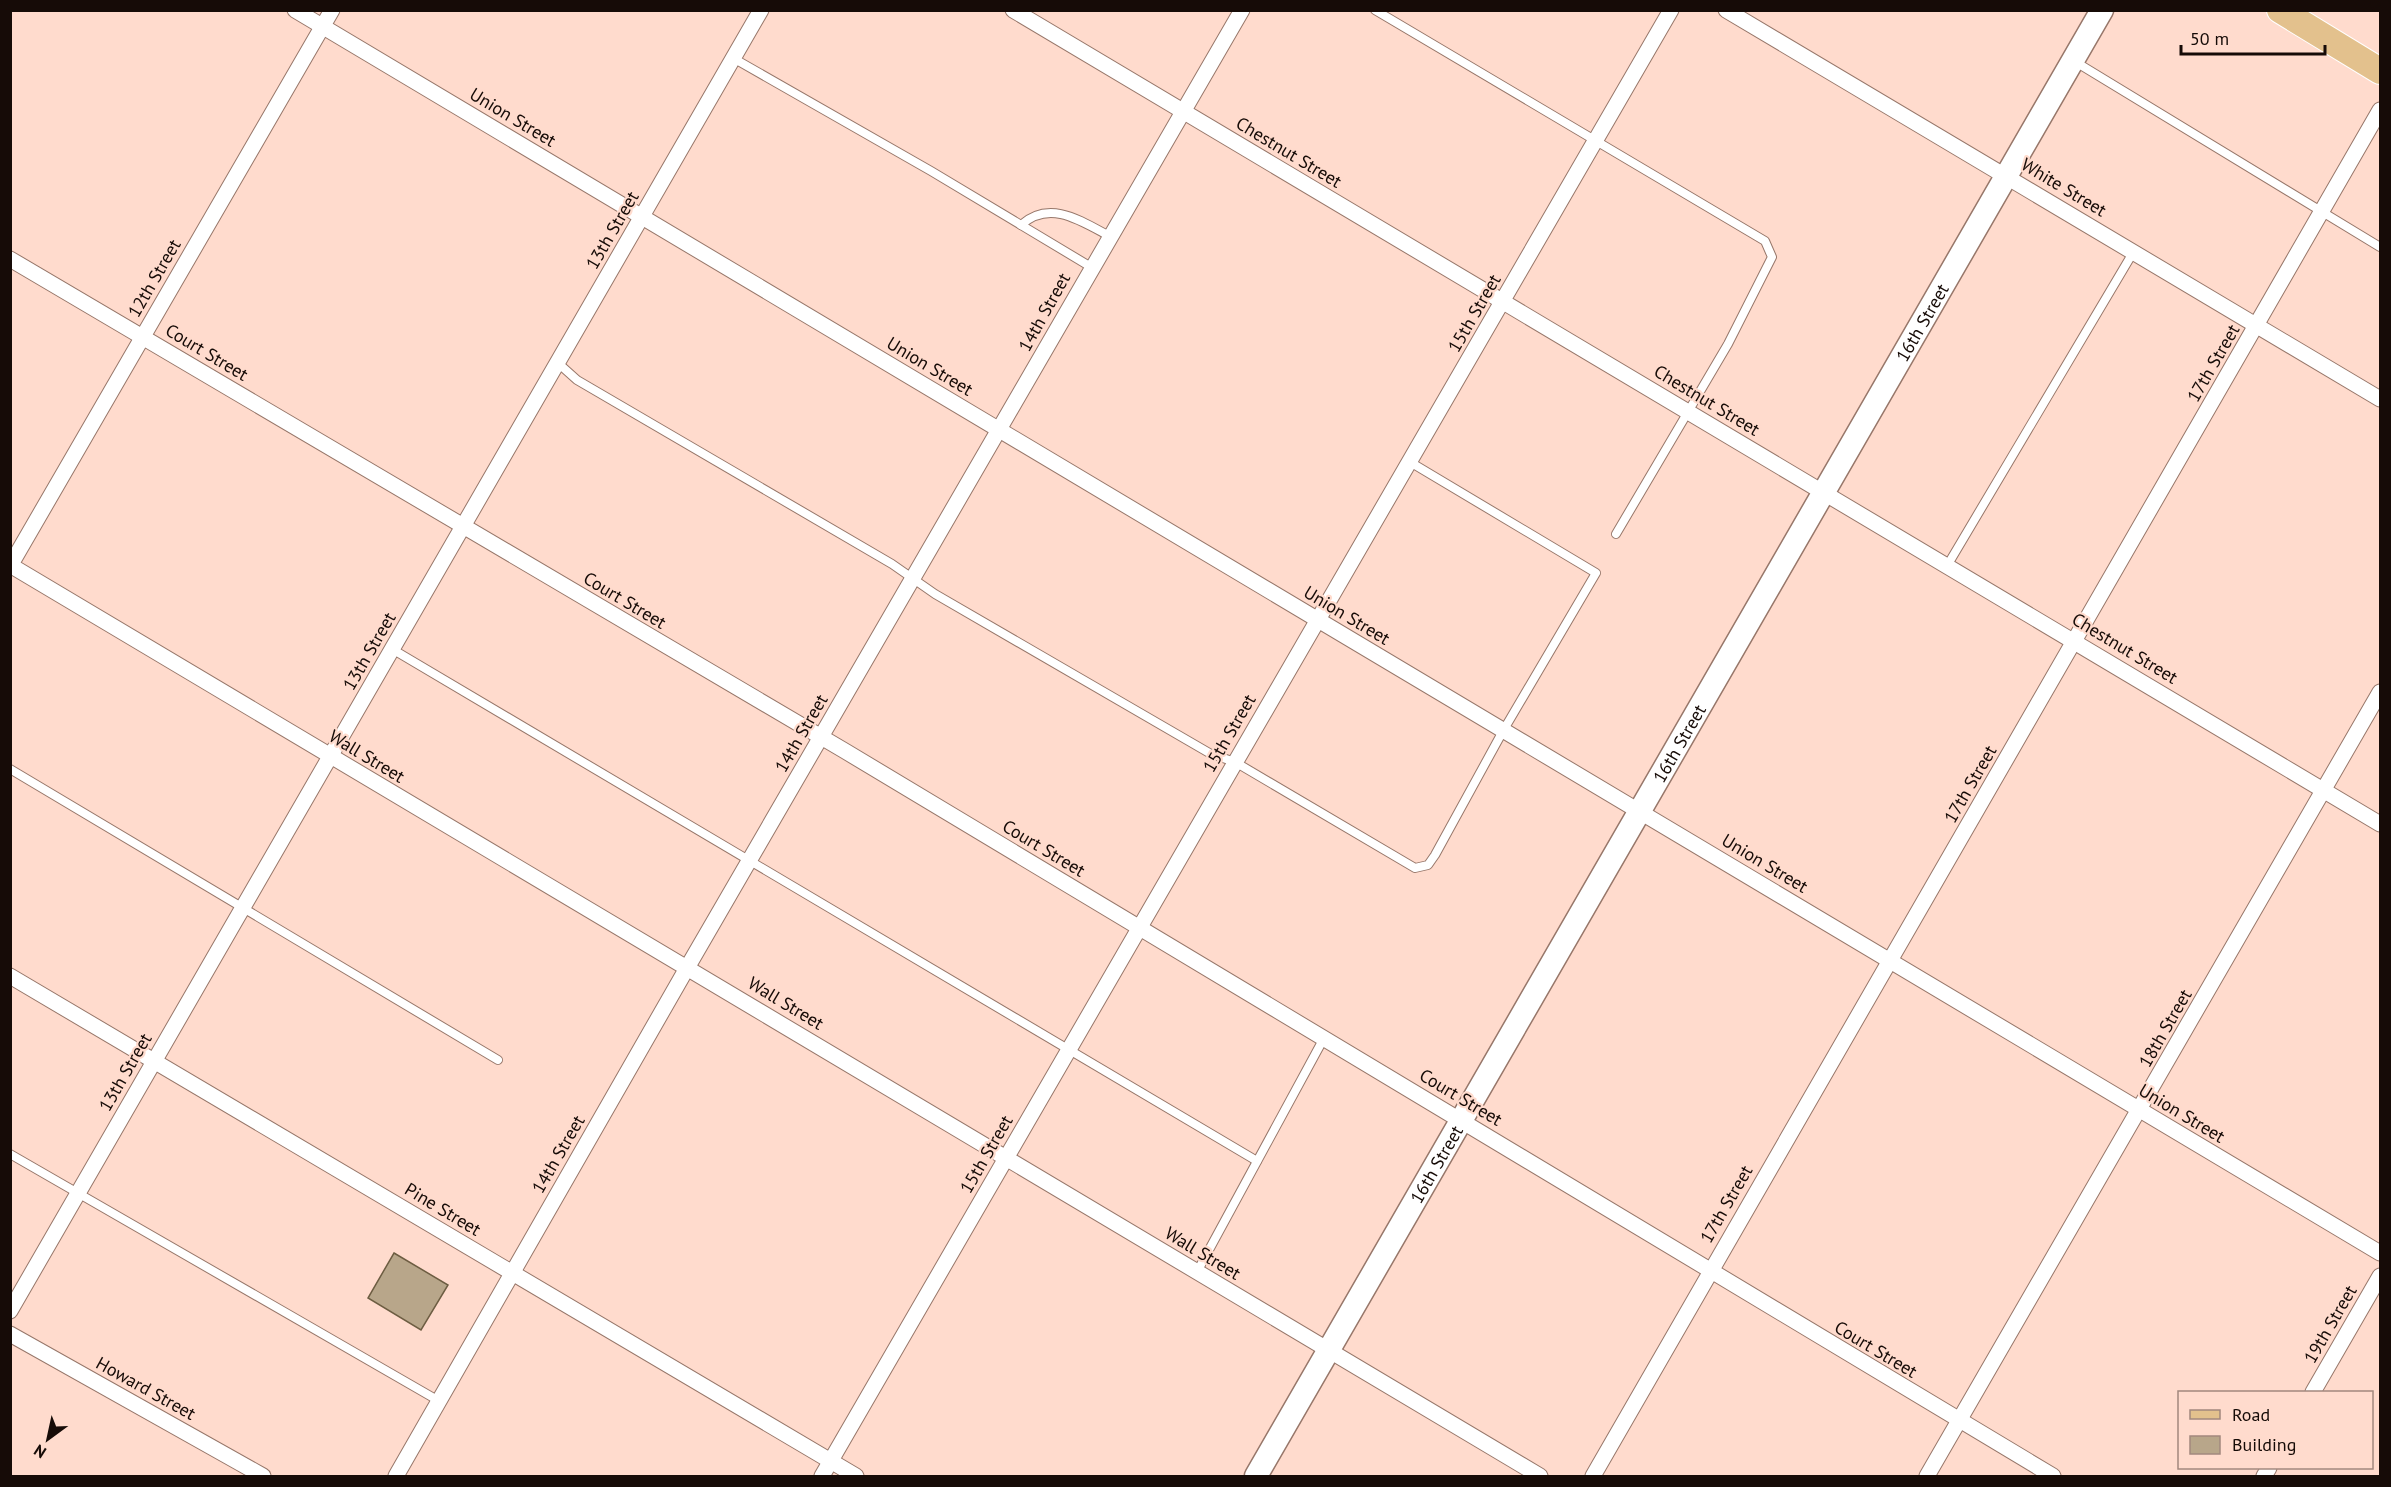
<svg xmlns="http://www.w3.org/2000/svg" width="2391" height="1487" viewBox="0 0 2391 1487" font-family="'PT Sans',sans-serif">
<style>
.building{fill:#b8a68a;stroke:#6d5d42;stroke-width:1.5}
.lines{fill:none;stroke-linecap:round;stroke-linejoin:round}
.lane-casing{stroke:#97776a;stroke-width:10}
.street-casing{stroke:#97776a;stroke-width:17}
.secondary-casing{stroke:#97776a;stroke-width:25}
.primary-casing{stroke:#fff;stroke-width:28}
.lane{stroke:#fff;stroke-width:8}
.street{stroke:#fff;stroke-width:15}
.secondary{stroke:#fff;stroke-width:22}
.primary{stroke:#e3c18d;stroke-width:26}
.labels{text-anchor:middle;dominant-baseline:central;stroke-width:4.5;stroke-linejoin:round;paint-order:stroke}
.street-label{font-size:18px;fill:#160b07;stroke:#ffdbcd}
</style>
<rect width="100%" height="100%" fill="#ffdbcd"/>
<path class="building" d="M394,1253L448,1285L421,1330L368,1298Z"/>
<g class="lines">
<g class="lane-casing">
<g id="lane">
<path d="M1375,10L1765,241L1772,257L1728,344L1616,534"/>
<path d="M733,58L931,171L1091,267"/>
<path d="M2074,61L2380,247"/>
<path d="M1021,225C1050,199 1081,221 1111,237"/>
<path d="M558,363L577,380L892,564L935,594L1211,754L1235,762L1415,868L1428,865L1435,855L1503,731L1596,573L1410,462"/>
<path d="M1947,566L2134,251"/>
<path d="M392,649L1257,1161"/>
<path d="M10,769L498,1060"/>
<path d="M10,1154L439,1401"/>
<path d="M1197,1272L1324,1038"/>
</g>
</g>
<g class="street-casing">
<g id="street">
<path d="M295,10L2380,1253"/>
<path d="M1013,10L2380,824"/>
<path d="M1726,10L2380,399"/>
<path d="M10,259L845,751L2053,1476"/>
<path d="M10,565L1540,1476"/>
<path d="M10,566L332,10"/>
<path d="M10,976L856,1476"/>
<path d="M10,1311L761,10"/>
<path d="M10,1334L263,1476"/>
<path d="M2313,1392L2380,1276"/>
<path d="M396,1476L687,968L1242,10"/>
<path d="M822,1476L1671,10"/>
<path d="M1593,1476L2380,110"/>
<path d="M1927,1476L2380,692"/>
<path d="M2264,1476L2269,1468"/>
</g>
</g>
<g class="secondary-casing">
<g id="secondary">
<path id="s1" d="M1256,1476L2102,10"/>
</g>
</g>
<g class="primary-casing">
<path id="primary" d="M2280,10L2380,71"/>
</g>
<use href="#lane" class="lane"/>
<use href="#street" class="street"/>
<use href="#secondary" class="secondary"/>
<use href="#primary" class="primary"/>
</g>
<g class="labels">
<g class="street-label">
<text transform="translate(513 117) rotate(31)">Union Street</text>
<text transform="translate(1289 152) rotate(31)">Chestnut Street</text>
<text transform="translate(2064 187) rotate(31)">White Street</text>
<text transform="translate(612 230) rotate(-60)">13th Street</text>
<text transform="translate(154 278) rotate(-60)">12th Street</text>
<text transform="translate(1044 312) rotate(-61)">14th Street</text>
<text transform="translate(1474 313) rotate(-60)">15th Street</text>
<text stroke="none"><textPath href="#s1" startOffset="1332">16th Street</textPath></text>
<text transform="translate(207 352) rotate(31)">Court Street</text>
<text transform="translate(2213 363) rotate(-60)">17th Street</text>
<text transform="translate(930 366) rotate(31)">Union Street</text>
<text transform="translate(1707 400) rotate(31)">Chestnut Street</text>
<text transform="translate(625 600) rotate(31)">Court Street</text>
<text transform="translate(1347 615) rotate(31)">Union Street</text>
<text transform="translate(2125 648) rotate(31)">Chestnut Street</text>
<text transform="translate(369 651) rotate(-60)">13th Street</text>
<text transform="translate(801 733) rotate(-60)">14th Street</text>
<text transform="translate(1229 733) rotate(-60)">15th Street</text>
<text stroke="none"><textPath href="#s1" startOffset="846">16th Street</textPath></text>
<text transform="translate(367 756) rotate(31)">Wall Street</text>
<text transform="translate(1970 784) rotate(-60)">17th Street</text>
<text transform="translate(1044 848) rotate(31)">Court Street</text>
<text transform="translate(1765 863) rotate(31)">Union Street</text>
<text transform="translate(786 1003) rotate(31)">Wall Street</text>
<text transform="translate(2165 1028) rotate(-60)">18th Street</text>
<text transform="translate(125 1072) rotate(-60)">13th Street</text>
<text transform="translate(1461 1097) rotate(31)">Court Street</text>
<text transform="translate(2182 1113) rotate(31)">Union Street</text>
<text transform="translate(558 1154) rotate(-60)">14th Street</text>
<text transform="translate(986 1154) rotate(-60)">15th Street</text>
<text stroke="none"><textPath href="#s1" startOffset="360">16th Street</textPath></text>
<text transform="translate(1726 1204) rotate(-60)">17th Street</text>
<text transform="translate(443 1209) rotate(31)">Pine Street</text>
<text transform="translate(1203 1253) rotate(31)">Wall Street</text>
<text transform="translate(2330 1324) rotate(-60)">19th Street</text>
<text transform="translate(1876 1349) rotate(31)">Court Street</text>
<text transform="translate(146 1388) rotate(29)">Howard Street</text>
</g>
</g>
<rect width="2391" height="1487" fill="none" stroke="#160b07" stroke-width="24"/>
<rect x="2178" y="1391" width="195" height="78" fill="#ffdbcd" stroke="#a2887e" stroke-width="1.5"/>
<rect x="2190" y="1410" width="30" height="9" fill="#e3c18d" stroke="#a2887e" stroke-width="1.5"/>
<text x="2232" y="1421" font-size="18" fill="#160b07">Road</text>
<rect x="2190" y="1436" width="30" height="18" fill="#b8a68a" stroke="#a2887e" stroke-width="1.5"/>
<text x="2232" y="1451" font-size="18" fill="#160b07">Building</text>
<g transform="translate(48 1439) rotate(213)" stroke="#ffdbcd" stroke-width="4.5" paint-order="stroke">
<path d="M0-4.5L10 22L0 15L-10 22Z" fill="#160b07"/>
<text y="-9" font-size="16" font-weight="bold" text-anchor="middle" fill="#160b07">N</text>
</g>
<path d="M2181 45v9h144v-9" fill="none" stroke="#160b07" stroke-width="3"/>
<text x="2190" y="45" font-size="18" fill="#160b07" stroke="#ffdbcd" stroke-width="4.5" paint-order="stroke">50 m</text>
</svg>
